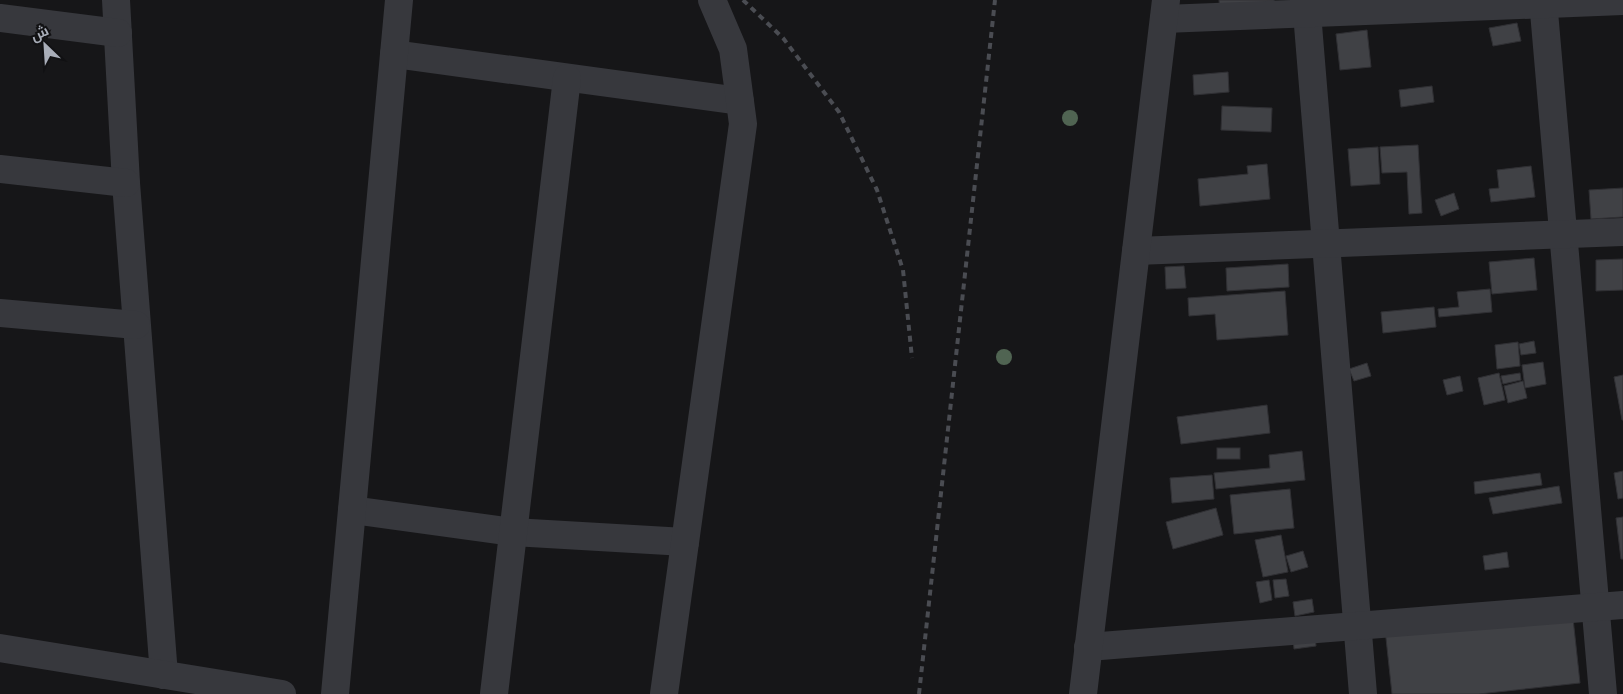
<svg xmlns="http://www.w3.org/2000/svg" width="1623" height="694" viewBox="0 0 1623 694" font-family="Karla,Cairo,sans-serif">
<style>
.building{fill:#404145;stroke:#303034}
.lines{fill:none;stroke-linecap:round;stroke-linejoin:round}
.minor{stroke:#37383d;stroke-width:28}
.tertiary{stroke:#37383d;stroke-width:28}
.rail{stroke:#4a4c52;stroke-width:4;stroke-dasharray:6 5;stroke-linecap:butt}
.tree{fill:#506452}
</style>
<rect width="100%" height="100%" fill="#161618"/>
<g class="building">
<path d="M1219,0H1274L1275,11L1220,16Z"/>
<path d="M1517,23L1521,41L1493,46L1489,28Z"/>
<path d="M1367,30L1371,67L1340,70L1336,34Z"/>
<path d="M1228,72L1229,92L1194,95L1193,75Z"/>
<path d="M1432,86L1434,102L1401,107L1399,90Z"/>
<path d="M1222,106L1272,108L1271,132L1221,130Z"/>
<path d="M1418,145L1422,213L1409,214L1407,172L1382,173L1380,147Z"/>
<path d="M1378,147L1380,184L1351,186L1348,149Z"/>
<path d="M1267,164L1270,199L1200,206L1198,179L1248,174L1247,166Z"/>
<path d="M1531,166L1535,197L1491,202L1489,189L1499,188L1497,170Z"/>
<path d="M1623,188V217L1591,219L1589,190Z"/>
<path d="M1454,193L1459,209L1441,216L1435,200Z"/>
<path d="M1534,258L1537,290L1492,294L1489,262Z"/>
<path d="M1623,259V290L1596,291V260Z"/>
<path d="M1288,264L1289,287L1227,291L1226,268Z"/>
<path d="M1184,266L1186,288L1166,289L1165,267Z"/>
<path d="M1490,289L1492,312L1439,317L1438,309L1459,307L1457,292Z"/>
<path d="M1285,291L1288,335L1217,340L1215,314L1189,316L1188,298Z"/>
<path d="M1434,307L1436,327L1383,333L1381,312Z"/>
<path d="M1534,341L1536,353L1521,355L1519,344Z"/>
<path d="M1518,342L1520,366L1497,369L1495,345Z"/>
<path d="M1543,362L1546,384L1525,388L1522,365Z"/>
<path d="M1367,363L1371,376L1354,381L1349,369Z"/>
<path d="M1499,373L1505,400L1484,405L1478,378Z"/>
<path d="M1520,373L1521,380L1503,384L1501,376Z"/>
<path d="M1623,375V420H1622L1614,377Z"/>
<path d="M1460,376L1463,391L1447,395L1443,380Z"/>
<path d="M1523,381L1527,398L1508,403L1504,386Z"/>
<path d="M1267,405L1270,433L1181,444L1177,417Z"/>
<rect x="1217" y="448" width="23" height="11"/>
<path d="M1302,451L1305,480L1216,489L1214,473L1270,468L1269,455Z"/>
<path d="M1623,471V498L1618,499L1614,473Z"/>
<path d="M1540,473L1542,485L1475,494L1474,482Z"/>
<path d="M1212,475L1214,499L1172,503L1170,478Z"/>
<path d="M1559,486L1562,503L1493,514L1489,498Z"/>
<path d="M1290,489L1294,528L1234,534L1230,495Z"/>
<path d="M1216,508L1223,535L1173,549L1166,522Z"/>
<path d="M1623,517V559H1621L1616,518Z"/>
<path d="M1281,535L1288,572L1263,577L1255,540Z"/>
<path d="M1303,551L1308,567L1291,572L1286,556Z"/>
<path d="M1507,552L1509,567L1485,570L1483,556Z"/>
<path d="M1286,579L1289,596L1275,598L1273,580Z"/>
<path d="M1269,580L1272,600L1260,603L1256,582Z"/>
<path d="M1312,599L1314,612L1295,616L1293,602Z"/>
<path d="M1572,609L1580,683L1479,694H1392L1385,629Z"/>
<path d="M1315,636L1316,646L1294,649L1293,638Z"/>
</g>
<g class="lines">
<g class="minor">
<path d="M116,0L126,183L164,675"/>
<path d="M1309,0L1307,13L1363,694"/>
<path d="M1543,0L1603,694"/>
<path d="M0,18L118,33"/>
<path d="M1164,19L1623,1"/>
<path d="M394,54L740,101"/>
<path d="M0,169L126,183"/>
<path d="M1136,251L1623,232"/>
<path d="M0,313L136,325"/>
<path d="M352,510L513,532L685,542"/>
<path d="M1088,647L1623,605"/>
<path d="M0,648L282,694"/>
<path d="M335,694L399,0"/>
<path d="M494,694L567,78"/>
<path d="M664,694L743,124L733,49L712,0"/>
</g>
<path class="tertiary" d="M1083,694L1166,0"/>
<g class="rail">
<path d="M743,0L783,38L839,112L877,190L903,270L912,358"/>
<path d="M919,694L995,0"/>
</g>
</g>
<g class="tree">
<circle cx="1070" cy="118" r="8"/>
<circle cx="1004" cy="357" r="8"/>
</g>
<g transform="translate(45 45) rotate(335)" stroke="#111113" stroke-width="4" paint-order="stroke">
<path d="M0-4L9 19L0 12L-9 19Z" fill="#a8adb8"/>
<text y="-8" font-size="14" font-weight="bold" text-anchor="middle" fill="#a8adb8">ش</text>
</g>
</svg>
